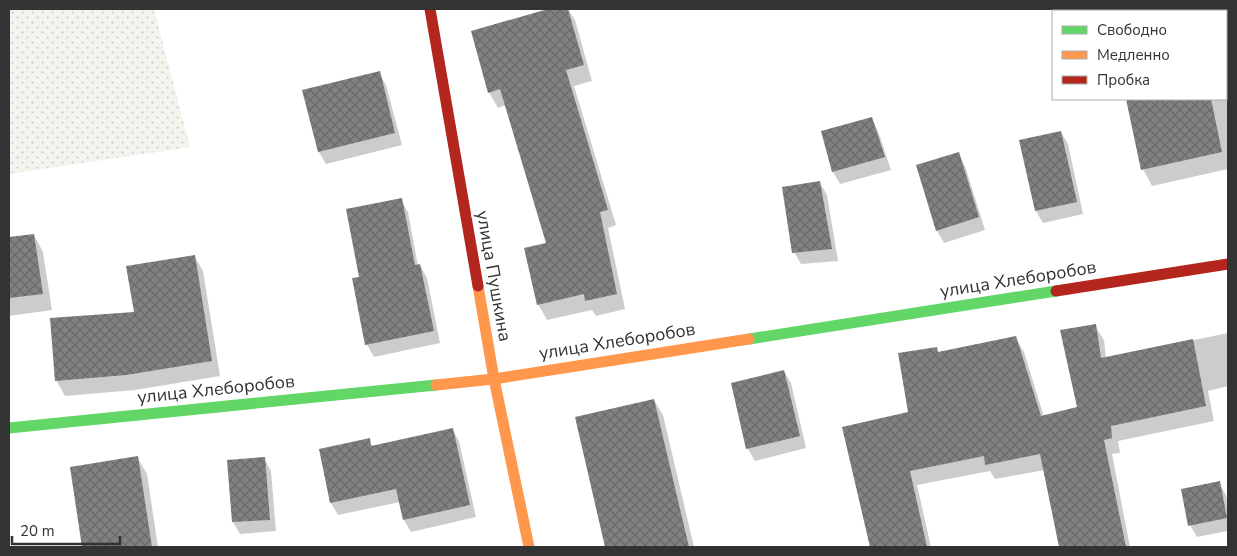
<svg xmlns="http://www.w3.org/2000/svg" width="1237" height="556" viewBox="0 0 1237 556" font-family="'Nunito Sans',sans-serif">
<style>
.garden{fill:url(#garden-dots)}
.shadow{fill:#0003}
.building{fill:url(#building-cross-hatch)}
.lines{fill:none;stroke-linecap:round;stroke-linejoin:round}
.fast{stroke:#63d668;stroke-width:11}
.slow{stroke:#ff974d;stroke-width:11}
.jam{stroke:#b3261e;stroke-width:11}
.labels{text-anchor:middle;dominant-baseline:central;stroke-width:5;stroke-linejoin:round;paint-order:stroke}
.street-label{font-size:18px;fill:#333;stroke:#fff}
</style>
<defs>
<pattern id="garden-dots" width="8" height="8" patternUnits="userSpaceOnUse" patternTransform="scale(1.25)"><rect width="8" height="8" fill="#f1f5ed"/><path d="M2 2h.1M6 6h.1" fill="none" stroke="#cfd2cc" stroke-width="1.8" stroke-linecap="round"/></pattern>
<pattern id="building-cross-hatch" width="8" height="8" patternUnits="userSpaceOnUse" patternTransform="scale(1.25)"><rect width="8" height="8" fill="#818181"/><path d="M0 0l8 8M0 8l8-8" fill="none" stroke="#6a6a6a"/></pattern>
</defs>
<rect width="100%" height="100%" fill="#fff"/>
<path class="garden" d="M9,9H154L190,147L9,174Z"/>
<g class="shadow">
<path d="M552,9H568L575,20L592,81L574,86L616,225L608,228L625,309L596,316L592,310L547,320L538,304L548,244L506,105L498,108L489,92L472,32Z"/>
<path d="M1228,65V150L1227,151L1228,158V169L1152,186L1143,169L1128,99H1226V66Z"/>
<path d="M379,73L386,85L402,145L326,164L319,152L304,91Z"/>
<path d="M871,119L878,131L891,170L840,184L833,172L822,132Z"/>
<path d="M1061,132L1068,144L1083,214L1043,223L1036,211L1021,141Z"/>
<path d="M958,154L965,166L985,230L944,243L937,231Z"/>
<path d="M820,183L827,195L838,261L801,264L794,252Z"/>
<path d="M401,200L408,212L418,266L420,265L427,278L440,343L374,357L367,345L361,278Z"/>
<path d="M34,235L43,252L52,310L9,316V239Z"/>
<path d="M194,256L203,271L220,376L135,390L65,396L56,380L135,313Z"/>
<path d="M1095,326L1104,340L1106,358L1228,333V386L1208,391L1214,421L1118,441L1120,453L1112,454L1130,547H1060L1045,470L995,479L990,471L917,485L931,547H871L843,428L910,413L939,353L1015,337L1024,352L1044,417L1079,408Z"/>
<path d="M784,371L791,383L806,448L755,461L748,449L732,384Z"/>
<path d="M654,400L663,415L694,547H634L633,542L612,547L603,532Z"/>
<path d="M452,429L459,441L476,517L411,532L404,520L400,502L338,515L331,503L320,450L369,440L373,447Z"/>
<path d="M137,457L147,474L158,547H84L71,468Z"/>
<path d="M264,458L271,471L276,531L240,534L233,522Z"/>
<path d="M1219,483L1226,495L1228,505V531L1197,537L1190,525Z"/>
</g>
<g class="building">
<path d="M548,9H568L584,65L566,70L608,210L600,212L617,294L585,301L584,294L537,305L524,248L546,243L500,89L488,93L471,31Z"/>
<path d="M380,71L395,133L318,152L302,90Z"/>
<path d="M1126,99H1211L1222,152L1141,170Z"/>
<path d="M872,117L885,157L832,172L821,131Z"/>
<path d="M1061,131L1077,202L1035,211L1019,140Z"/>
<path d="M959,152L979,217L936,231L916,165Z"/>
<path d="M820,181L832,249L792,253L782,187Z"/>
<path d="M402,198L415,265L420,264L434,331L365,345L352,278L359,277L346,209Z"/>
<path d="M34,234L43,294L9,298V237Z"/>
<path d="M195,255L212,361L126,375L55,381L50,318L134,312L126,266Z"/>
<path d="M1096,324L1101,358L1193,339L1206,406L1111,426L1112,438L1104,440L1126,547H1059L1040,454L985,465L984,456L910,471L927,547H870L842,427L908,412L898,353L937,347L938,352L1016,336L1041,416L1077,407L1060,330Z"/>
<path d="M784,370L800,436L746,449L731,383Z"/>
<path d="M654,399L689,547H605L575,417Z"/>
<path d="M453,428L470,505L403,520L396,489L330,503L319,449L370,438L371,446Z"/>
<path d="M138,456L152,547H82L70,467Z"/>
<path d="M265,457L270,520L232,522L227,460Z"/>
<path d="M1220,481L1227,518L1188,526L1181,489Z"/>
</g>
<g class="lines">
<g class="fast">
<path d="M749,339L1056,291"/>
<path d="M9,428L436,385"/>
</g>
<g class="slow">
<path d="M478,286L494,379L529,547"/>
<path d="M436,385L494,379L749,339"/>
</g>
<g class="jam">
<path d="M430,9L478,286"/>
<path d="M1056,291L1228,264"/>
</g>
</g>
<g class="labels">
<g class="street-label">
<text transform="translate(494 276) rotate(80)">улица Пушкина</text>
<text transform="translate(1018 279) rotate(-9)">улица Хлеборобов</text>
<text transform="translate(617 341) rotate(-9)">улица Хлеборобов</text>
<text transform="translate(216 389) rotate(-6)">улица Хлеборобов</text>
</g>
</g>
<rect width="1237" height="556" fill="none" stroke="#333333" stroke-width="20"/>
<rect x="1052" y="10" width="175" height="90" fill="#ffffff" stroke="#adadad"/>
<rect x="1062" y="26" width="25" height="8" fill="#63d668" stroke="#adadad"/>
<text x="1097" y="35" font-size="15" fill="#333333">Свободно</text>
<rect x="1062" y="51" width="25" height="8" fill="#ff974d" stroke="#adadad"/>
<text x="1097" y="60" font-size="15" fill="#333333">Медленно</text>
<rect x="1062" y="76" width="25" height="8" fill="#b3261e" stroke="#adadad"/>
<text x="1097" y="85" font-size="15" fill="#333333">Пробка</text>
<path d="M12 536v8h108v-8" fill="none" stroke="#333333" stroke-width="2.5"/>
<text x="20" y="536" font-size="15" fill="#333333" stroke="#ffffff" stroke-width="4" paint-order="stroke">20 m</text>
</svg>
